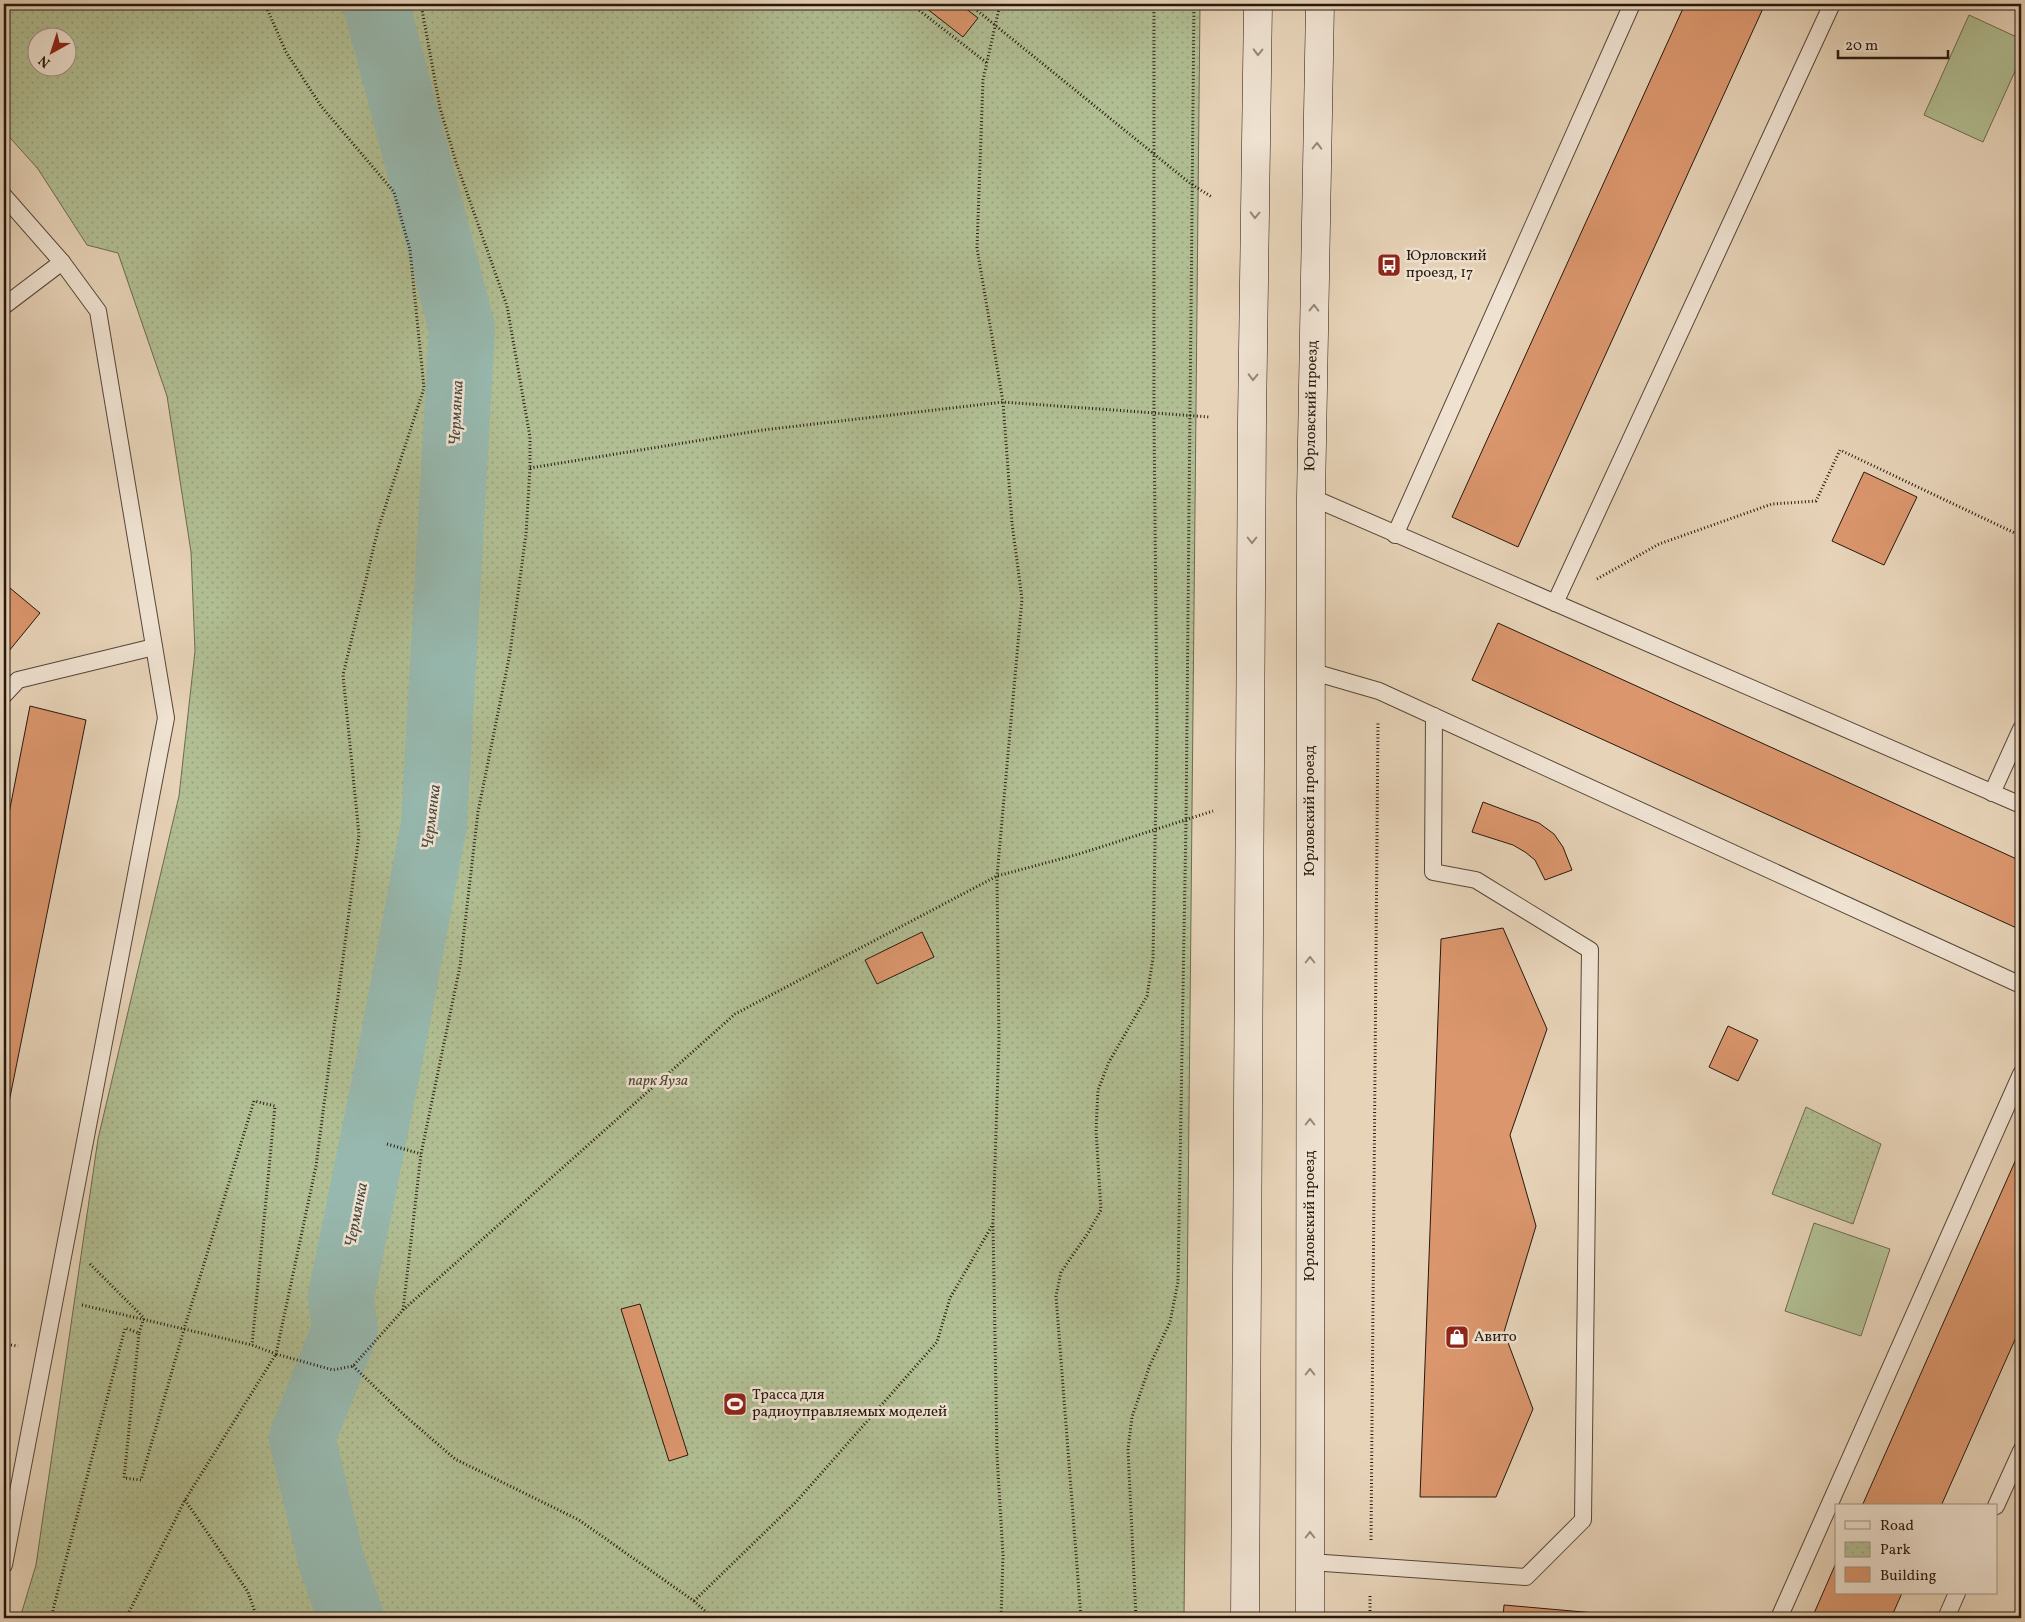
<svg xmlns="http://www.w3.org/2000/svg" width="2025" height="1622" viewBox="0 0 2025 1622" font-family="Vollkorn,serif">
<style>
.grass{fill:#b1be93;stroke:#6c6b50}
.park{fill:url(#park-dots);stroke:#6c6b50;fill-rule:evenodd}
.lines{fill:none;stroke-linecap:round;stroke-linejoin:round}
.river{stroke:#97b8ae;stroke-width:66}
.building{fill:#db966d;stroke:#26180e}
.lane-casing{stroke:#564738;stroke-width:18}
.secondary-casing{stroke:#26180e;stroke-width:29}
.path{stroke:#26180e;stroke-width:3;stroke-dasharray:1 2.5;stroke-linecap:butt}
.lane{stroke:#efe2d1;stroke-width:16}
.secondary{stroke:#efe2d1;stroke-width:28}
.path-bridge{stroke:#26180e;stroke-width:3;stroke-dasharray:1 2.5;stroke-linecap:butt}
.oneway{stroke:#958779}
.labels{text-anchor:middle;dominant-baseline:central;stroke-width:5;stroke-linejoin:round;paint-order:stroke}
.poi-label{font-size:15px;fill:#26180e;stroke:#efe2d1;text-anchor:start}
.street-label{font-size:15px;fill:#26180e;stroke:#efe2d1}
.park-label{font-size:15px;font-style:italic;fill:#504a36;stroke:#efe2d1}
.water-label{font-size:16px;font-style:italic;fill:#48483e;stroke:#efe2d1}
</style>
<defs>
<pattern id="park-dots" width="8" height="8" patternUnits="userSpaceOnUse" patternTransform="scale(1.25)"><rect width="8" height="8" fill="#b1be93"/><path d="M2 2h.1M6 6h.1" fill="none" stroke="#98a37e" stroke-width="1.8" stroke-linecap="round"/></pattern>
</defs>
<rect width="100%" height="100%" fill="#e7d3b8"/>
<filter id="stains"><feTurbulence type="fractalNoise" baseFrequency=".004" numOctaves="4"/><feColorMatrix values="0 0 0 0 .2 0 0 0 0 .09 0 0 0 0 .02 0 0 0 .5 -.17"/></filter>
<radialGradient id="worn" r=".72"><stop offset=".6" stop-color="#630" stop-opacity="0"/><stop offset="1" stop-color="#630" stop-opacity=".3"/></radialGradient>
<g class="grass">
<path d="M1969,15L2021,39V58L1983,142L1924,115Z"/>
<path d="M1814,1223L1890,1249L1861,1336L1785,1311Z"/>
</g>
<g class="park">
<path d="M4,4H1200L1184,1618H20L36,1565L98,1139L179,796L195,651L191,552L167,396L118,253L87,245L38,169L4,131ZM38,38H68V68H38Z"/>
<path d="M1806,1107L1881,1144L1853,1224L1772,1194Z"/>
</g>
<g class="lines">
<path class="river" d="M351,1618L331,1560L302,1438L345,1330L341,1297L391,1052L434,824L462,328L376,4"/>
</g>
<g class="building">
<path d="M921,4H960L978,18L963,37Z"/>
<path d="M1685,4H1765L1518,547L1452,517Z"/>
<path d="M4,437L9,442L4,449Z"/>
<path d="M1864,472L1917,497L1884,565L1832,541Z"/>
<path d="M4,583L40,613L4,657Z"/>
<path d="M1498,623L2021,861V930L1472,680Z"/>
<path d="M30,706L86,720L4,1127V839Z"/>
<path d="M1483,802L1539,823L1554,834L1563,847L1572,870L1545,880L1535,860L1525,852L1513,845L1472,832Z"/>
<path d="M1503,928L1547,1029L1510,1135L1536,1226L1504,1332L1533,1409L1496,1497H1420L1441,939Z"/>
<path d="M922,932L934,957L877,984L865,960Z"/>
<path d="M1728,1026L1758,1040L1738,1081L1709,1067Z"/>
<path d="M2021,1148V1326L1941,1506H1862Z"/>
<path d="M640,1304L688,1455L669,1461L621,1309Z"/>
<path d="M1836,1563V1593H1902L1891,1618H1812Z"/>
<path d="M1504,1605L1629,1616V1618H1503Z"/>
</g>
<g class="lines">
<g class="lane-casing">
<g id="lane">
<path d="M4,196L62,262L98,311L166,718L4,1565"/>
<path d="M4,306L62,262"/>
<path d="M1311,497L2021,805"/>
<path d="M1395,535L1632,4"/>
<path d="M1555,603L1832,4"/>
<path d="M1310,671L1379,691L2021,985"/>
<path d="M4,695L18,680L154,647"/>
<path d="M1992,793L2021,729"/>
<path d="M1996,1506L2021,1451"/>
<path d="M1310,1562L1526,1577L1583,1520L1590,950L1476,880L1433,872L1434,716"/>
<path d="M1779,1618L2021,1074"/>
<path d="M1946,1618L1957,1593"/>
</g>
</g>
<g class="secondary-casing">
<g id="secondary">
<path d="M1245,1618L1252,421L1258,4"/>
<path d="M1310,1618L1311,497L1320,4"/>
</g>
</g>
<g class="path">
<path d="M911,4L987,63"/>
<path d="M969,4L1191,184L1212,197"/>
<path d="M1000,4L983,80L977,248L1003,402L1012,523L1022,599L997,876L999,1040L993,1223L997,1455L1003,1555L1001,1618"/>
<path d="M530,468L763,430L1003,402L1209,417"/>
<path d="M1597,579L1659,544L1772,504L1816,501L1840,450L2021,536"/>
<path d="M387,1144L421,1154"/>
<path d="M90,1264L144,1318L139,1333"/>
<path d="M82,1305L252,1345L276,1354L316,1166L359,835L343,675L378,529L424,388L410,250L394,192L321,106L286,52L265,4"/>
<path d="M403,1310L421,1154L460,966L478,812L510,653L526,534L530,468V437L507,306L456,162L440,108L421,4"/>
<path d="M4,1344L18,1346"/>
<path d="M353,1366L403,1414L455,1459L579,1520L694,1601L713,1618"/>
<path d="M185,1500L248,1592L257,1618"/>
<path d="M1371,1540L1378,721"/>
<path d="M694,1601L796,1502L937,1342L950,1298L993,1224"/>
<path d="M126,1618L185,1500L276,1354L333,1370L353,1366L403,1310L735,1014L997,876L1079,854L1213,811"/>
<path d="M1081,1618L1056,1296L1061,1272L1088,1233L1101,1210L1096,1130L1098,1090L1109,1062L1147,996L1153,958L1157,731L1154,414V4"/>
<path d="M1136,1618L1128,1449L1132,1417L1150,1365L1170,1322L1178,1282L1186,820L1194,4"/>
<path d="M1370,1618V1594"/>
</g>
<use href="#lane" class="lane"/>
<use href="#secondary" class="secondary"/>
<path class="path-bridge" d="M51,1618L125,1328L139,1333L124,1478L141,1480L184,1329L254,1101L275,1106L252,1345"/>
</g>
<defs><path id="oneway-chevron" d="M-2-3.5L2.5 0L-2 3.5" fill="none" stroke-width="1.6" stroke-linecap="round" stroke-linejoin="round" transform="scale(1.25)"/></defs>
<g class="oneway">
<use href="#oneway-chevron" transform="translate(1258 52) rotate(91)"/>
<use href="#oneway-chevron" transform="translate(1317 146) rotate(-89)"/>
<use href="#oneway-chevron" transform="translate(1255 215) rotate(91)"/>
<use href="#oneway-chevron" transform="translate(1314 308) rotate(-89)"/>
<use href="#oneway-chevron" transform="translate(1253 377) rotate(91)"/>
<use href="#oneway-chevron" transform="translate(1252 540) rotate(90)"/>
<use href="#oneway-chevron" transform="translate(1310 960) rotate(-90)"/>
<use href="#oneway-chevron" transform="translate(1310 1122) rotate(-90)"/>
<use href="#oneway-chevron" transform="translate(1310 1372) rotate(-90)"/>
<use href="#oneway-chevron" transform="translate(1310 1535) rotate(-90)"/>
</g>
<defs>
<g id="bus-square" transform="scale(1.25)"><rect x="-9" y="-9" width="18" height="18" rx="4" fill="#8f2418" stroke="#efe2d1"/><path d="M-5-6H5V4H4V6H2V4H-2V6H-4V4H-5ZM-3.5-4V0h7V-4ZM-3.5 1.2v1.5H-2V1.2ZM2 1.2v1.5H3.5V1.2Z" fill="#fff"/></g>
<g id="shop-square" transform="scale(1.25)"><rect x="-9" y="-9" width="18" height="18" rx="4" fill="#8f2418" stroke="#efe2d1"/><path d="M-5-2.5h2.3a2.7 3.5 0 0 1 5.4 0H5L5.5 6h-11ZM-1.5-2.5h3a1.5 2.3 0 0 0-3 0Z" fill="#fff"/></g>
<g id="stadium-square" transform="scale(1.25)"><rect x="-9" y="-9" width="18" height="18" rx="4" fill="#8f2418" stroke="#efe2d1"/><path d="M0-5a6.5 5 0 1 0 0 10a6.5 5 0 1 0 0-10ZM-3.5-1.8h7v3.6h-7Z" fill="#fff"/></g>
</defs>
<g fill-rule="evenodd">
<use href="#bus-square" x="1389" y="265"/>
<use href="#shop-square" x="1457" y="1337"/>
<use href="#stadium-square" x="735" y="1404"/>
</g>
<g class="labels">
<g class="poi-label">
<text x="1406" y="256">Юрловский<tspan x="1406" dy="17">проезд, 17</tspan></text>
<text x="1474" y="1337">Авито</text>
<text x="752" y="1395">Трасса для<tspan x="752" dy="17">радиоуправляемых моделей</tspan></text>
</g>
<g class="street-label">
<text transform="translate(1312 406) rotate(-89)">Юрловский проезд</text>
<text transform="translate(1310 811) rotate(-90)">Юрловский проезд</text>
<text transform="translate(1310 1216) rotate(-90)">Юрловский проезд</text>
</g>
<g class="park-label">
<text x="658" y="1081">парк Яуза</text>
</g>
<g class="water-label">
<text transform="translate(457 413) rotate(-87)">Чермянка</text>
<text transform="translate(432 817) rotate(-83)">Чермянка</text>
<text transform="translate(357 1215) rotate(-79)">Чермянка</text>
</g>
</g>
<rect width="2025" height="1622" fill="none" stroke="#e7d3b8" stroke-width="20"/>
<rect x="5" y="5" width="2015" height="1612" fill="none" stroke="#26180e" stroke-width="2.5"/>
<rect x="10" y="10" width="2005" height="1602" fill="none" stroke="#26180e"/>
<rect x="1835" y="1504" width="162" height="90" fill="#efe2d1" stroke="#9f9183"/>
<rect x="1845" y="1521" width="25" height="8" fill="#efe2d1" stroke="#9f9183"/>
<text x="1880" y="1530" font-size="15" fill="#26180e">Road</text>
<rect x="1845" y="1542" width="25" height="15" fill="url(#park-dots)" stroke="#9f9183"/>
<text x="1880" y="1554" font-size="15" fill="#26180e">Park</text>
<rect x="1845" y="1567" width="25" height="15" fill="#db966d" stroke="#9f9183"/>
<text x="1880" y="1580" font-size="15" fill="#26180e">Building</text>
<g transform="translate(52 52) rotate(219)"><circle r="24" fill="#efe2d1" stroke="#9f9183"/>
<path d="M0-4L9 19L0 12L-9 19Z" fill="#8f2418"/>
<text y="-8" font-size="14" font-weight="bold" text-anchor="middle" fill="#26180e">N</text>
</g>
<path d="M1838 50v8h110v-8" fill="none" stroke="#26180e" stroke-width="2.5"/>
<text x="1845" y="50" font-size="15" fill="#26180e" stroke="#efe2d1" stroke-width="4" paint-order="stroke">20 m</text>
<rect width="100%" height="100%" filter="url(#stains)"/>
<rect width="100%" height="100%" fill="url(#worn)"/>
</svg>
